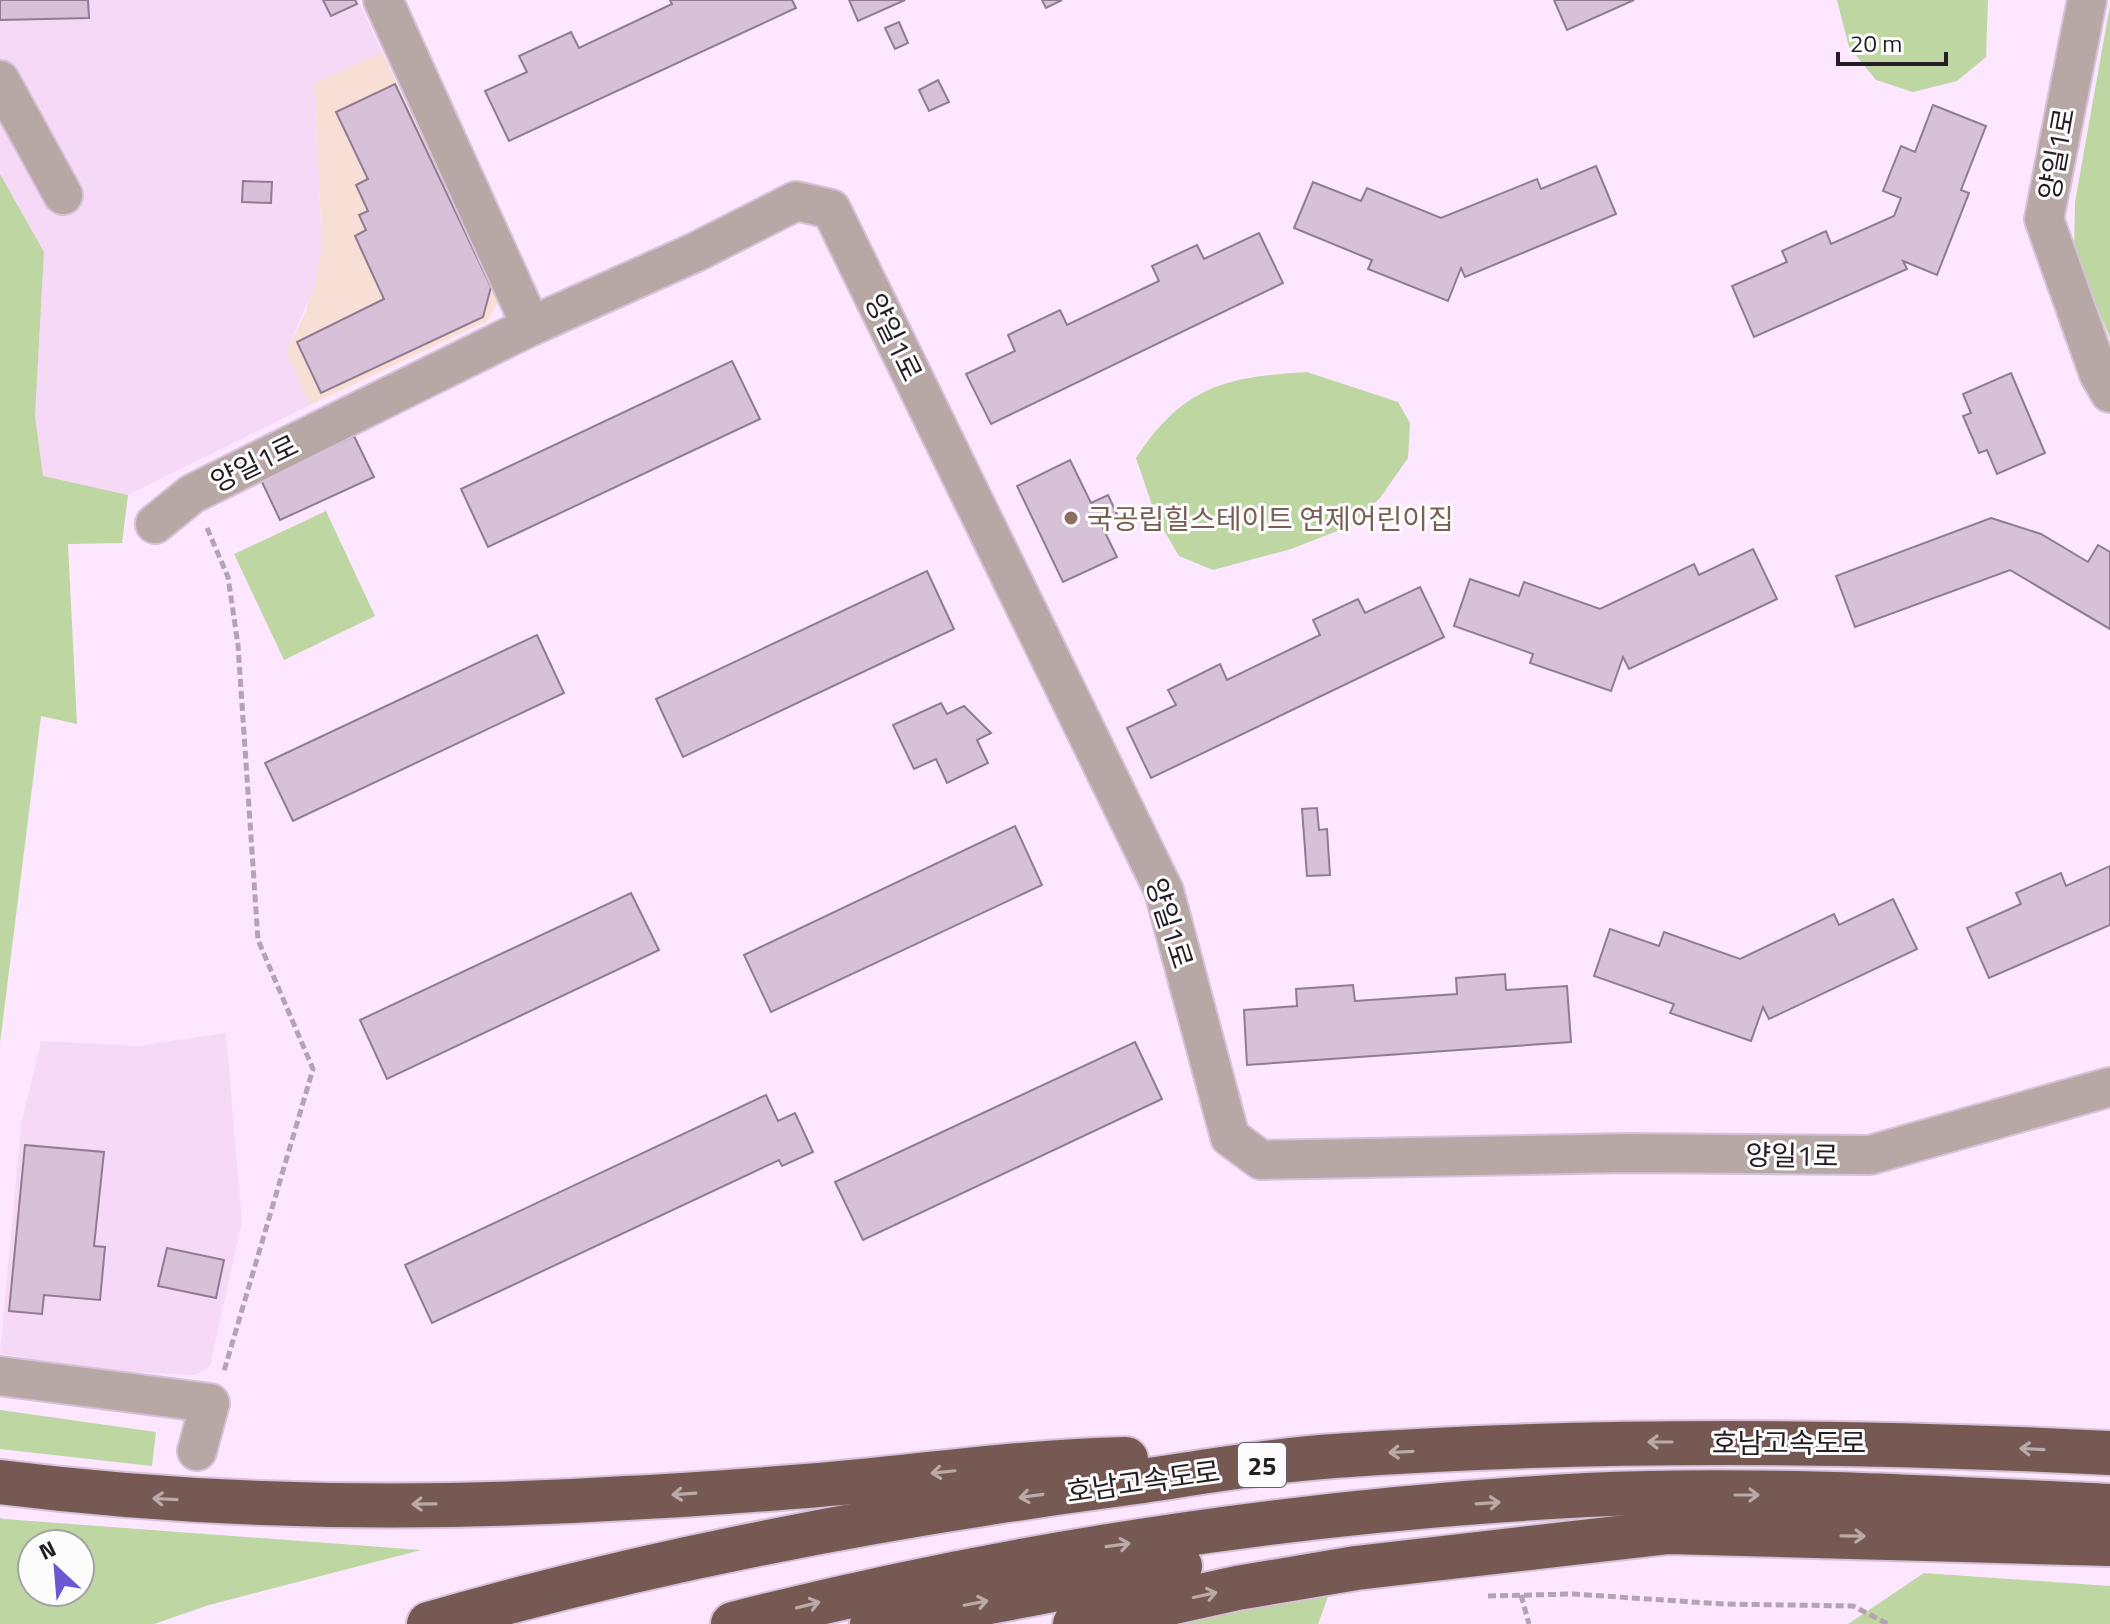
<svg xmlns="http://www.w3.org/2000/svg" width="2110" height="1624" viewBox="0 0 2110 1624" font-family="'Titillium Web','Noto Sans KR',sans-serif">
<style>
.commercial{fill:#f8dfd6}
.built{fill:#f6d9f7}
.green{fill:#bed6a2;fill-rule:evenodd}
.building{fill:#d7c1d8;stroke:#907b91;stroke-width:2}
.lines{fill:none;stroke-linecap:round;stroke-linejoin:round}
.street-casing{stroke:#d6c2d8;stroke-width:42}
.highway-casing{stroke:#d6c2d8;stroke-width:48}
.path{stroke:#b4a2b5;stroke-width:5;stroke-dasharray:8 4;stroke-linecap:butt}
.street{stroke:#b8a8a5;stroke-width:38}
.highway{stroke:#775953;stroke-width:44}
.oneway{stroke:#baaaa8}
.education-dot{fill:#8d6e63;stroke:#fcfcfc;stroke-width:3}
.labels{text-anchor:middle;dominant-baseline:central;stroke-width:6;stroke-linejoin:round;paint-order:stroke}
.shield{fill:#fcfcfc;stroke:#666066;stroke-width:2}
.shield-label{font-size:26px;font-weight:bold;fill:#251d25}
.street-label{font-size:28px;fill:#251d25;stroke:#fcfcfc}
.education-label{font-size:28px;fill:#785e54;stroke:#fcfcfc;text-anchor:start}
</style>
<rect width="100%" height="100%" fill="#fde6ff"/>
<path class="commercial" d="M382,52L499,301L487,321L310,405L286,353L306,311L322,248L314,83Z"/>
<g class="built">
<path d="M0,0H358L382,52L314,83L322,248L315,285L286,353L310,405L128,495L43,477L35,416L44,252L0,174Z"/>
<path d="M226,1033L242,1222L210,1366L195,1375L89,1370L0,1353L21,1125L41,1041L138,1046Z"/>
</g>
<g class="green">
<path d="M1837,0H1988L1986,57L1957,81L1913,92L1876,80L1849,47Z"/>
<path d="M2110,5V338L2074,252L2075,202Z"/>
<path d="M0,174L44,252L35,416L43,476L128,495L122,543L68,544L77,724L41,716L0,1043Z"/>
<path d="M1307,372L1398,402L1410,423L1408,458L1380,498L1350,526L1291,549L1213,570L1179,556L1156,517L1136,458C1183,386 1226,377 1307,372Z"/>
<path d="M326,511L375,616L284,660L234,554Z"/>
<path d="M0,1410L156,1432L152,1466L0,1449Z"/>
<path d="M0,1518L4,1519L421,1550L209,1605L154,1624H0ZM32,1544H80V1592H32Z"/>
<path d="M1924,1573L2110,1586V1624H1848Z"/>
<path d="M1330,1591L1318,1624H1168Z"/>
</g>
<g class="building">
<path d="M0,0H88L89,18L0,20Z"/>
<path d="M323,0H355L357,4L331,16Z"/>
<path d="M670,0H792L796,8L509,141L485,91L527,72L519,56L571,32L579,48L672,4Z"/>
<path d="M849,0H905L858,21Z"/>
<path d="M1042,0H1062L1046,8Z"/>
<path d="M1554,0H1634L1567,30Z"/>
<path d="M899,22L908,43L895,49L885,28Z"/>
<path d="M938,80L949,102L929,111L919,90Z"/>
<path d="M395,84L491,287L483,317L321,393L297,342L384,299L355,236L366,230L359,215L368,211L356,185L368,179L336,112Z"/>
<path d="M1933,105L1986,126L1961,190L1969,193L1937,275L1903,261L1907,269L1754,337L1732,286L1787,262L1782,251L1826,231L1831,244L1894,216L1901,198L1883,191L1901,146L1915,152Z"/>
<path d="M1596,166L1616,214L1465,277L1461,268L1448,301L1368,269L1372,260L1294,228L1313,182L1361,201L1367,188L1441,218L1537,179L1541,189Z"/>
<path d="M243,181L272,182L271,203L242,202Z"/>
<path d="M1259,233L1283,283L991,424L966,374L1015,351L1008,335L1060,310L1067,325L1159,281L1152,266L1197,245L1204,259Z"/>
<path d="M732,361L760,419L488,547L461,489Z"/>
<path d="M2011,373L2045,453L1997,474L1987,450L1979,453L1963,416L1971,413L1963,394Z"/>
<path d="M354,436L374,477L280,520L261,480Z"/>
<path d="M1070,460L1091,503L1108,495L1117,514L1100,522L1117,557L1063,582L1017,486Z"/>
<path d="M1991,518L2041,534L2088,562L2098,545L2110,552V629L2010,570L1855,627L1836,576Z"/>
<path d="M1753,549L1777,599L1629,669L1623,657L1611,691L1530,663L1533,654L1454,626L1470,579L1519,596L1524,582L1600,609L1694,564L1699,575Z"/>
<path d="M927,571L954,629L683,757L656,699Z"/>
<path d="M1420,587L1444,637L1151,778L1127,728L1176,705L1168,690L1220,664L1227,680L1320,635L1313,620L1358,599L1365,613Z"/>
<path d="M537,635L564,693L293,821L265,763Z"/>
<path d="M941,703L947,714L964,706L991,733L977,740L988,763L947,783L936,759L914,769L893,725Z"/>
<path d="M1317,808L1319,830L1327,829L1330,875L1307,876L1302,809Z"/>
<path d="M1015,826L1042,885L771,1012L744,955Z"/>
<path d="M2110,866V925L1989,978L1967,928L2021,904L2016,893L2061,873L2066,886Z"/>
<path d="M631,893L659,950L387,1079L360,1020Z"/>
<path d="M1893,899L1917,949L1769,1019L1763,1007L1751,1041L1670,1013L1674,1004L1594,976L1610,929L1659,946L1664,932L1740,959L1834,914L1839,925Z"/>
<path d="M1505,974L1506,990L1567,986L1571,1042L1247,1065L1244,1010L1297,1006L1296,989L1353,985L1355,1001L1457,994L1456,978Z"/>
<path d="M1135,1042L1162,1099L863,1240L835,1182Z"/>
<path d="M766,1095L778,1121L795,1113L813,1152L782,1166L779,1160L432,1323L405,1265Z"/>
<path d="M25,1145L104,1152L94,1246L105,1247L100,1300L44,1295L42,1314L9,1311Z"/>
<path d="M167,1248L224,1260L216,1298L158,1286Z"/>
</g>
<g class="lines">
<g class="street-casing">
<g id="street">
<path d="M383,0L531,326"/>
<path d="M2087,0L2044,219L2099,374L2110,393"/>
<path d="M0,80L63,195"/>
<path d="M155,524L192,494L531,326L696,252L796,201L831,209L1164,891L1230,1137L1261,1160L1628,1153L1870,1155L2110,1087"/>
<path d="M0,1376L210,1403L197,1451"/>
</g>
</g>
<g class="highway-casing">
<g id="highway">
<path d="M0,1482C208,1508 417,1511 627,1498C691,1495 755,1490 819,1485C922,1476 1023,1461 1126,1459"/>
<path d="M429,1624C653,1559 882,1516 1114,1485C1187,1475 1261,1461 1334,1456C1593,1438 1851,1440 2110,1453"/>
<path d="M733,1624C1012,1553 1299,1510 1587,1495C1760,1487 1937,1498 2110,1506"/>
<path d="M872,1624L1180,1566"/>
<path d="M1075,1624L1237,1588L1356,1568L1669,1532L2110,1544"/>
</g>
</g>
<g class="path">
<path d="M207,528L228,577L238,645L258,940L313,1069L224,1371"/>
<path d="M1521,1595L1529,1624"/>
<path d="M1488,1596L1573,1594L1723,1604L1853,1606L1888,1624"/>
</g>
<use href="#street" class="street"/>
<use href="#highway" class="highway"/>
</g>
<defs><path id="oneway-shaft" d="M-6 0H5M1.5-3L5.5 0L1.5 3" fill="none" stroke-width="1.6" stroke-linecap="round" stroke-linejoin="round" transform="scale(2)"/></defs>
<g class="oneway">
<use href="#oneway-shaft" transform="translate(1660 1442) rotate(-180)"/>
<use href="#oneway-shaft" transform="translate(2032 1449) rotate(-177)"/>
<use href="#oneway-shaft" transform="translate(1401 1452) rotate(177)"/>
<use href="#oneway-shaft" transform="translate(943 1472) rotate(174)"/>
<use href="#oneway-shaft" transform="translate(684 1494) rotate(176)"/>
<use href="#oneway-shaft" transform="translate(1747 1495)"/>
<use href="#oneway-shaft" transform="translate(1031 1496) rotate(172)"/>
<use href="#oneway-shaft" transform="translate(165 1499) rotate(-177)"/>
<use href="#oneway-shaft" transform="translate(1488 1503) rotate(-4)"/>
<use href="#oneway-shaft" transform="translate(424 1504) rotate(179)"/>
<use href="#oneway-shaft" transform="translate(1853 1536) rotate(1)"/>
<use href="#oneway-shaft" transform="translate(1118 1545) rotate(-8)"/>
<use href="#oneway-shaft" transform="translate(1205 1595) rotate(-12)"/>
<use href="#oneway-shaft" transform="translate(976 1603) rotate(-11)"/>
<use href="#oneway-shaft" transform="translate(808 1605) rotate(-14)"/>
</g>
<circle class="education-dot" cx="1071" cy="518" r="8"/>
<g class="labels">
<rect class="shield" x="1238" y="1443" width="48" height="44" rx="6"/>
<g class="shield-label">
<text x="1262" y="1465">25</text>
</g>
<g class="street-label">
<text transform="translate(2056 154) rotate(-80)">양일1로</text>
<text transform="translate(894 337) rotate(64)">양일1로</text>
<text transform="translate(254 463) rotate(-26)">양일1로</text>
<text transform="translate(1170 923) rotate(72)">양일1로</text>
<text transform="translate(1792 1155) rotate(1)">양일1로</text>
<text x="1789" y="1442">호남고속도로</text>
<text transform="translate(1143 1481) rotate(-8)">호남고속도로</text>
</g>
<g class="education-label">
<text x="1087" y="518">국공립힐스테이트 연제어린이집</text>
</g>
</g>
<g transform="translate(56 1568) rotate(334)"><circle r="38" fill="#fcfcfc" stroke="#a6a3a6" stroke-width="2"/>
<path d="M0-6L14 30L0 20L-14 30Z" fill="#6d58d2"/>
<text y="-12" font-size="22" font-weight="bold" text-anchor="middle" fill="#251d25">N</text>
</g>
<path d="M1838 52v12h108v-12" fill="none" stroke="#251d25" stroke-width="4"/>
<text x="1850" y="52" font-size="24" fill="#251d25" stroke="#fcfcfc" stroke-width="6" paint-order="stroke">20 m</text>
</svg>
